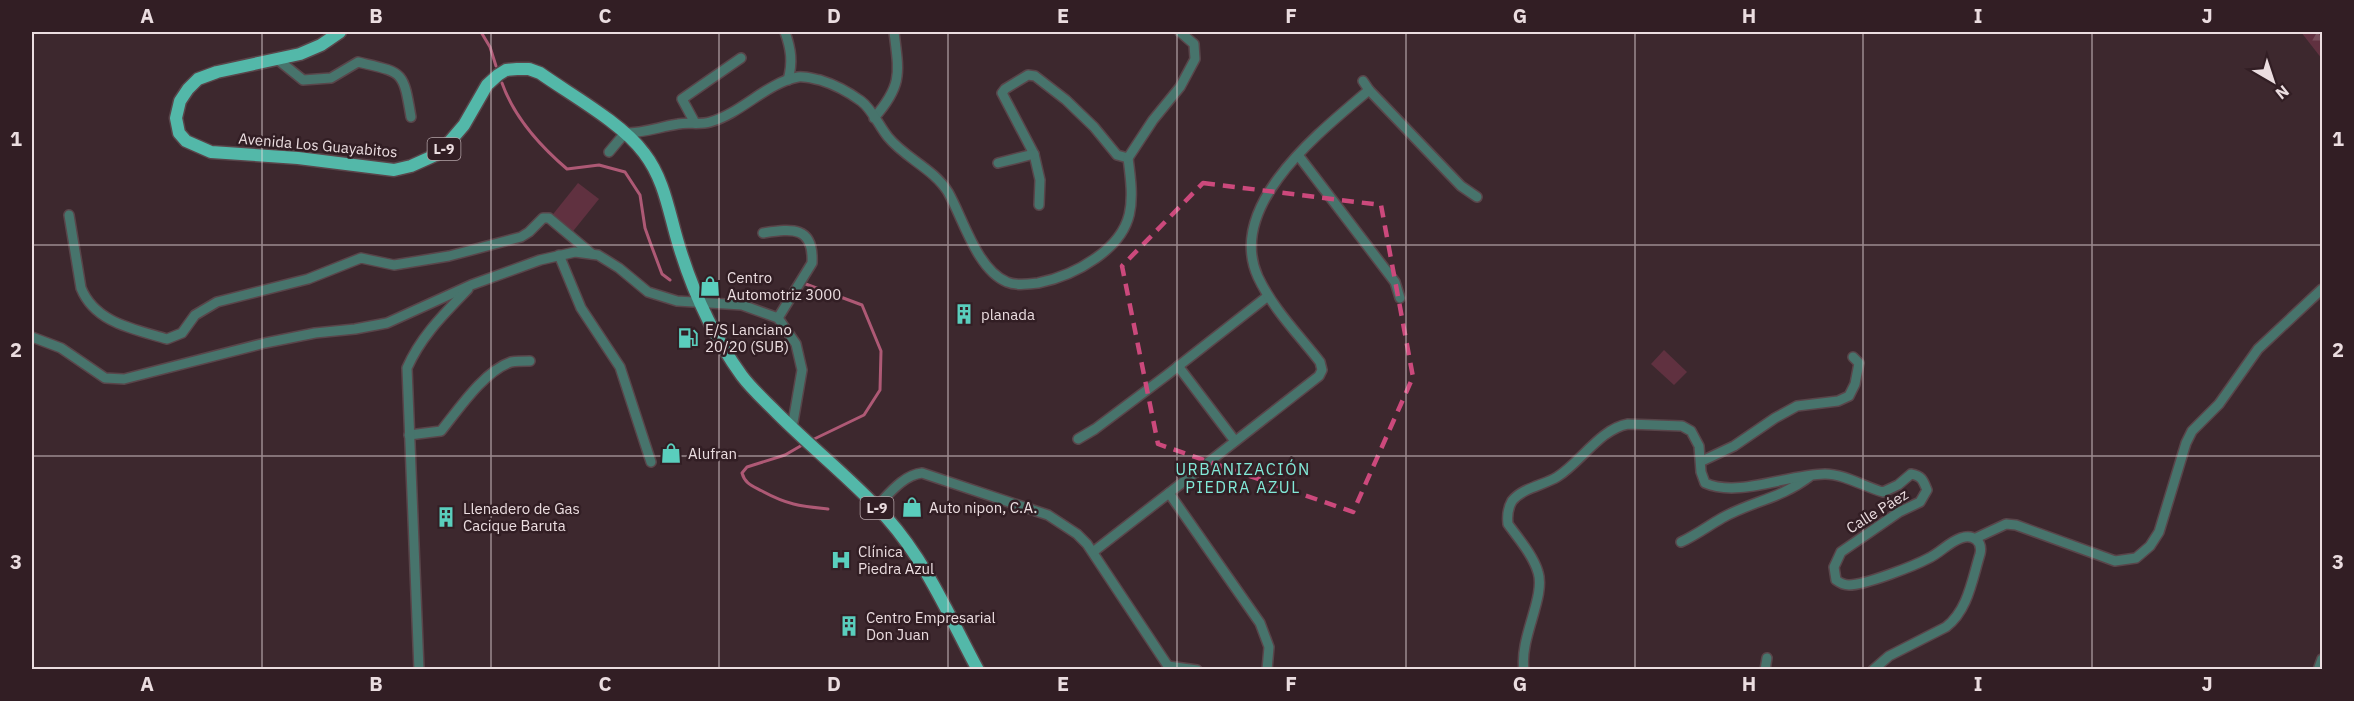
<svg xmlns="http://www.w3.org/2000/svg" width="2354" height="701" viewBox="0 0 2354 701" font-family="'IBM Plex Sans',sans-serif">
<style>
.forest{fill:url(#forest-firs)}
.pitch{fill:#603140}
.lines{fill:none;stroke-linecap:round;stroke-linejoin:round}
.stream{stroke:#ae5975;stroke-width:3}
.minor-casing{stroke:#59454a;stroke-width:12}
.major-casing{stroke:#59454a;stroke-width:15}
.minor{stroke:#47746c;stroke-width:9}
.major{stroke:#53b8a9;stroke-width:12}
.marked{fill:none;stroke:#cc497c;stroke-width:4.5;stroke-dasharray:12 8;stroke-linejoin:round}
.grid{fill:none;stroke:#ebdde0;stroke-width:1.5;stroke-opacity:0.55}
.labels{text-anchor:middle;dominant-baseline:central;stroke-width:5;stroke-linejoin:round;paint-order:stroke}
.shield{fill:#321e24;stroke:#b4a4a8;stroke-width:1.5}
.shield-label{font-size:14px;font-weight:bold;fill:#ebdde0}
.street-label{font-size:15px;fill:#ebdde0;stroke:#321e24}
.poi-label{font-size:15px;fill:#ebdde0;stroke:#321e24;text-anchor:start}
.neighbourhood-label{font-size:16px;letter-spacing:1.5px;fill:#82e9d8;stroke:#321e24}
.neatline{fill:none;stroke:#ebdde0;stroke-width:2}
.grid-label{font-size:20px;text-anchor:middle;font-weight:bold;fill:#ebdde0}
</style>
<defs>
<pattern id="forest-firs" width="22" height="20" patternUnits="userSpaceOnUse" patternTransform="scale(1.5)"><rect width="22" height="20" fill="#603140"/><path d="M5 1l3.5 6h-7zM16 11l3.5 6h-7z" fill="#774e5b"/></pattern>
</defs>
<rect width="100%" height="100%" fill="#3d282e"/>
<path class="forest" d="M2301,32H2322V59Z"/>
<g class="pitch">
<path d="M578,183L599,199L570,235L550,218Z"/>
<path d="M1664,350L1687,372L1674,385L1651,364Z"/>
</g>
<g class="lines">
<g class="stream">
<path d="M481,32L490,47L496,66"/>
<path d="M502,83C514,117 540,146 567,169L599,165L625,172L640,195L645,228L650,242L662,274L670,280"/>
<path d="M803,283L862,305L881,351L880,390L864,415L810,441"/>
<path d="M804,444L785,455L747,467L742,473C745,484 753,486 762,491C788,505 800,506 828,509"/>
</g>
<g class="minor-casing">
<g id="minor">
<path d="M785,32C791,49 793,62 788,80"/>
<path d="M277,59L303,80L331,78L358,62C404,73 403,70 411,117"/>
<path d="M1369,90L1461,186L1477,197"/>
<path d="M874,118C903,85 899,73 894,32"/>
<path d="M695,123L682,99L741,58"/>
<path d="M609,152L625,133C644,133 659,127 678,124C688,122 700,125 710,122C742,113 766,83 798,77C805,76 814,79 820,80C833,84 850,93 861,101C872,109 879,126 888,137C905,158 934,169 948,192C963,218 977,270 1007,282C1016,286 1029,284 1038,283C1058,279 1079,270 1096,258C1136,230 1134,203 1128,158L1117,155L1094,127L1066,100L1035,76L1028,75L1005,89L1002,93L1034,154L1040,180L1039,205"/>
<path d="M1298,155L1395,282L1400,298"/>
<path d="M1128,158L1153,120L1180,87L1195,59L1194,44L1180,32"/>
<path d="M998,163L1034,154"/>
<path d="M69,215L81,288C95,323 134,329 167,339L182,333L195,315L217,302L308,279L361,258L394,265L449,256L521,237L529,232L543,218H549L592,254"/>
<path d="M763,233C791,229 814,225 812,263L778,318"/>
<path d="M559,255L581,308L620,367L651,462"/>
<path d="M32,337L61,348L105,378L124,379L265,343L315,333L355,329L387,323L471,285L540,260L575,252L598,255L619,268L648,292L677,301L742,305L778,318L796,344L802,370L792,428"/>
<path d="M1178,366L1235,441"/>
<path d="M409,435L441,431C458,410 484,371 511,362C517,361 524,361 530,361"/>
<path d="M1078,439L1095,429L1167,375L1268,296"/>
<path d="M1702,461L1734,446L1775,418L1797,406L1838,401L1849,396L1855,384L1859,363L1853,357"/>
<path d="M1169,493L1319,376L1322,370L1320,362C1299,335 1273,309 1258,277C1225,205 1321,131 1369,90L1363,81"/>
<path d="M876,507C889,494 903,475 922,473L1048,515L1077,534L1087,544L1168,666L1167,670"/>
<path d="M1976,538L2006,524L2016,525L2115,561L2136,558L2150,546L2159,532L2186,443L2192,431L2219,404L2258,349L2322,289"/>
<path d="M1681,542C1696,535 1708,526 1722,518C1752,501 1780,499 1809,477"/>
<path d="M1093,552L1169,493L1260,623L1269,647L1267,670"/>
<path d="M1168,666L1197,670"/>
<path d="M419,670L407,368C421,336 444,314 468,289"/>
<path d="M1524,670C1519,638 1546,597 1538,572C1533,555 1518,538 1508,524C1507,516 1508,508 1512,501C1522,488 1544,485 1557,477C1581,462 1600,429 1628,424L1682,426L1691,431L1699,446L1701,472L1705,483C1738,498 1789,474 1825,474C1844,474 1865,487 1883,492L1898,485L1911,474C1922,476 1923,480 1927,490L1920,502L1899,512L1841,552L1834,567L1836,580C1840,583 1844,585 1849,585C1865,585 1914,566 1929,558C1940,553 1949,542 1961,538C1973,534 1983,541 1980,554C1972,580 1968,610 1946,627L1889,656L1873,670"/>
<path d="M1765,670L1767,658"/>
<path d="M2318,670L2322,659"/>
</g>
</g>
<g class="major-casing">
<path id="major" d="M340,32L321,45L300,54L217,72L198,79L188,89L180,101L176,118L179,133L186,141L211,152L298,158L394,170L411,166L440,153L464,125L487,85L498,75L506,70L517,69H529L540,73C571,95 622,123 644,153C665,180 669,214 679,246C693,292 713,336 742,376C751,388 762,398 773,409C809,446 852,479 887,518C927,563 950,618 978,670"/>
</g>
<use href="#minor" class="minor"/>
<use href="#major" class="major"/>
</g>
<path class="marked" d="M1203,183L1381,205L1413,377L1353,512L1158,444L1122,266Z"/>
<path class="grid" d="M262,32V670M491,32V670M719,32V670M948,32V670M1177,32V670M1406,32V670M1635,32V670M1863,32V670M2092,32V670M32,245H2322M32,456H2322"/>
<defs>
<g id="shop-bare" transform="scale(1.62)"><path d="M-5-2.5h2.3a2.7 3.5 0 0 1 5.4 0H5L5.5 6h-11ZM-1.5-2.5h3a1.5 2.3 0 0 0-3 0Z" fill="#5acebd" stroke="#321e24" stroke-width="2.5" paint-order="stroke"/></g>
<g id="building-bare" transform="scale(1.62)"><path d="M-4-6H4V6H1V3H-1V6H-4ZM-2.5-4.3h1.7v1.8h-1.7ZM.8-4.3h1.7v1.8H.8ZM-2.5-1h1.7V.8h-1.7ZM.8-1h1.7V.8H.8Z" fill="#5acebd" stroke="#321e24" stroke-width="2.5" paint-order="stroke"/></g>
<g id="fuel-bare" transform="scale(1.62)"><path d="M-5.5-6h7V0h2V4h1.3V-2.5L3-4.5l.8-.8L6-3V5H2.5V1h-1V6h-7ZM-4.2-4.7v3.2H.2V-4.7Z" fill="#5acebd" stroke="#321e24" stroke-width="2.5" paint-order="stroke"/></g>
<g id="hospital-bare" transform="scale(1.62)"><path d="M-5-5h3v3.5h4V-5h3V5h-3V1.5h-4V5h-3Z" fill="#5acebd" stroke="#321e24" stroke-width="2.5" paint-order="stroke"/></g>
</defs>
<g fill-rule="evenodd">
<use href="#shop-bare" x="710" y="286"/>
<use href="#building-bare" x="964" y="314"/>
<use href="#fuel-bare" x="688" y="338"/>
<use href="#shop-bare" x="671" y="453"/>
<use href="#shop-bare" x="912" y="507"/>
<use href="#building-bare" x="446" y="517"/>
<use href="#hospital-bare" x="841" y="560"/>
<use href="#building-bare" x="849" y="626"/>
</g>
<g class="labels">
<g class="shield">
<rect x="427.5" y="138" width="33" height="22" rx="4.5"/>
<rect x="860.5" y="497" width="33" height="22" rx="4.5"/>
</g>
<g class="shield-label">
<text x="444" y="149">L-9</text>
<text x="877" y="508">L-9</text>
</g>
<g class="street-label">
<text transform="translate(318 145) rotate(5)">Avenida Los Guayabitos</text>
<text transform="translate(1877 511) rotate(-32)">Calle Páez</text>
</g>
<g class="poi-label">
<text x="727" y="277">Centro<tspan x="727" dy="17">Automotriz 3000</tspan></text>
<text x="981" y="314">planada</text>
<text x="705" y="329">E/S Lanciano<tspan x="705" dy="17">20/20 (SUB)</tspan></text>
<text x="688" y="453">Alufran</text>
<text x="929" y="507">Auto nipon, C.A.</text>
<text x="463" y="508">Llenadero de Gas<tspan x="463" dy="17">Cacique Baruta</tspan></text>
<text x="858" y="551">Clínica<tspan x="858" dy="17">Piedra Azul</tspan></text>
<text x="866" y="617">Centro Empresarial<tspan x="866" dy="17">Don Juan</tspan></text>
</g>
<g class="neighbourhood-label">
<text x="1243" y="469">URBANIZACIÓN<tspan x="1243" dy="18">PIEDRA AZUL</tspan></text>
</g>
</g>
<rect width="2354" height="701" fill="none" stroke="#321e24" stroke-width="66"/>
<g transform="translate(2273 81) rotate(141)" stroke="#321e24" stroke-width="4.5" paint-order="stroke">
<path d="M0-4.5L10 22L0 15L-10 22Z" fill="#ebdde0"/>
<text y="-9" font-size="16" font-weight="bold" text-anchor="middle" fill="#ebdde0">N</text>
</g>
<rect x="33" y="33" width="2288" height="635" class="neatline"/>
<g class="grid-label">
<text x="147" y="23">A</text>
<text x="376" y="23">B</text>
<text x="605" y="23">C</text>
<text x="834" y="23">D</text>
<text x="1063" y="23">E</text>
<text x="1291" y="23">F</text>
<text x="1520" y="23">G</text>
<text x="1749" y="23">H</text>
<text x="1978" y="23">I</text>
<text x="2207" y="23">J</text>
<text x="16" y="146">1</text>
<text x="2338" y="146">1</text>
<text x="16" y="357">2</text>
<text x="2338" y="357">2</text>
<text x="16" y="569">3</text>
<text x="2338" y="569">3</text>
<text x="147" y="691">A</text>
<text x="376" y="691">B</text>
<text x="605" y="691">C</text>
<text x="834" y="691">D</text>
<text x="1063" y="691">E</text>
<text x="1291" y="691">F</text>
<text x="1520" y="691">G</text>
<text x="1749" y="691">H</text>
<text x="1978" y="691">I</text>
<text x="2207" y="691">J</text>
</g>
</svg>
